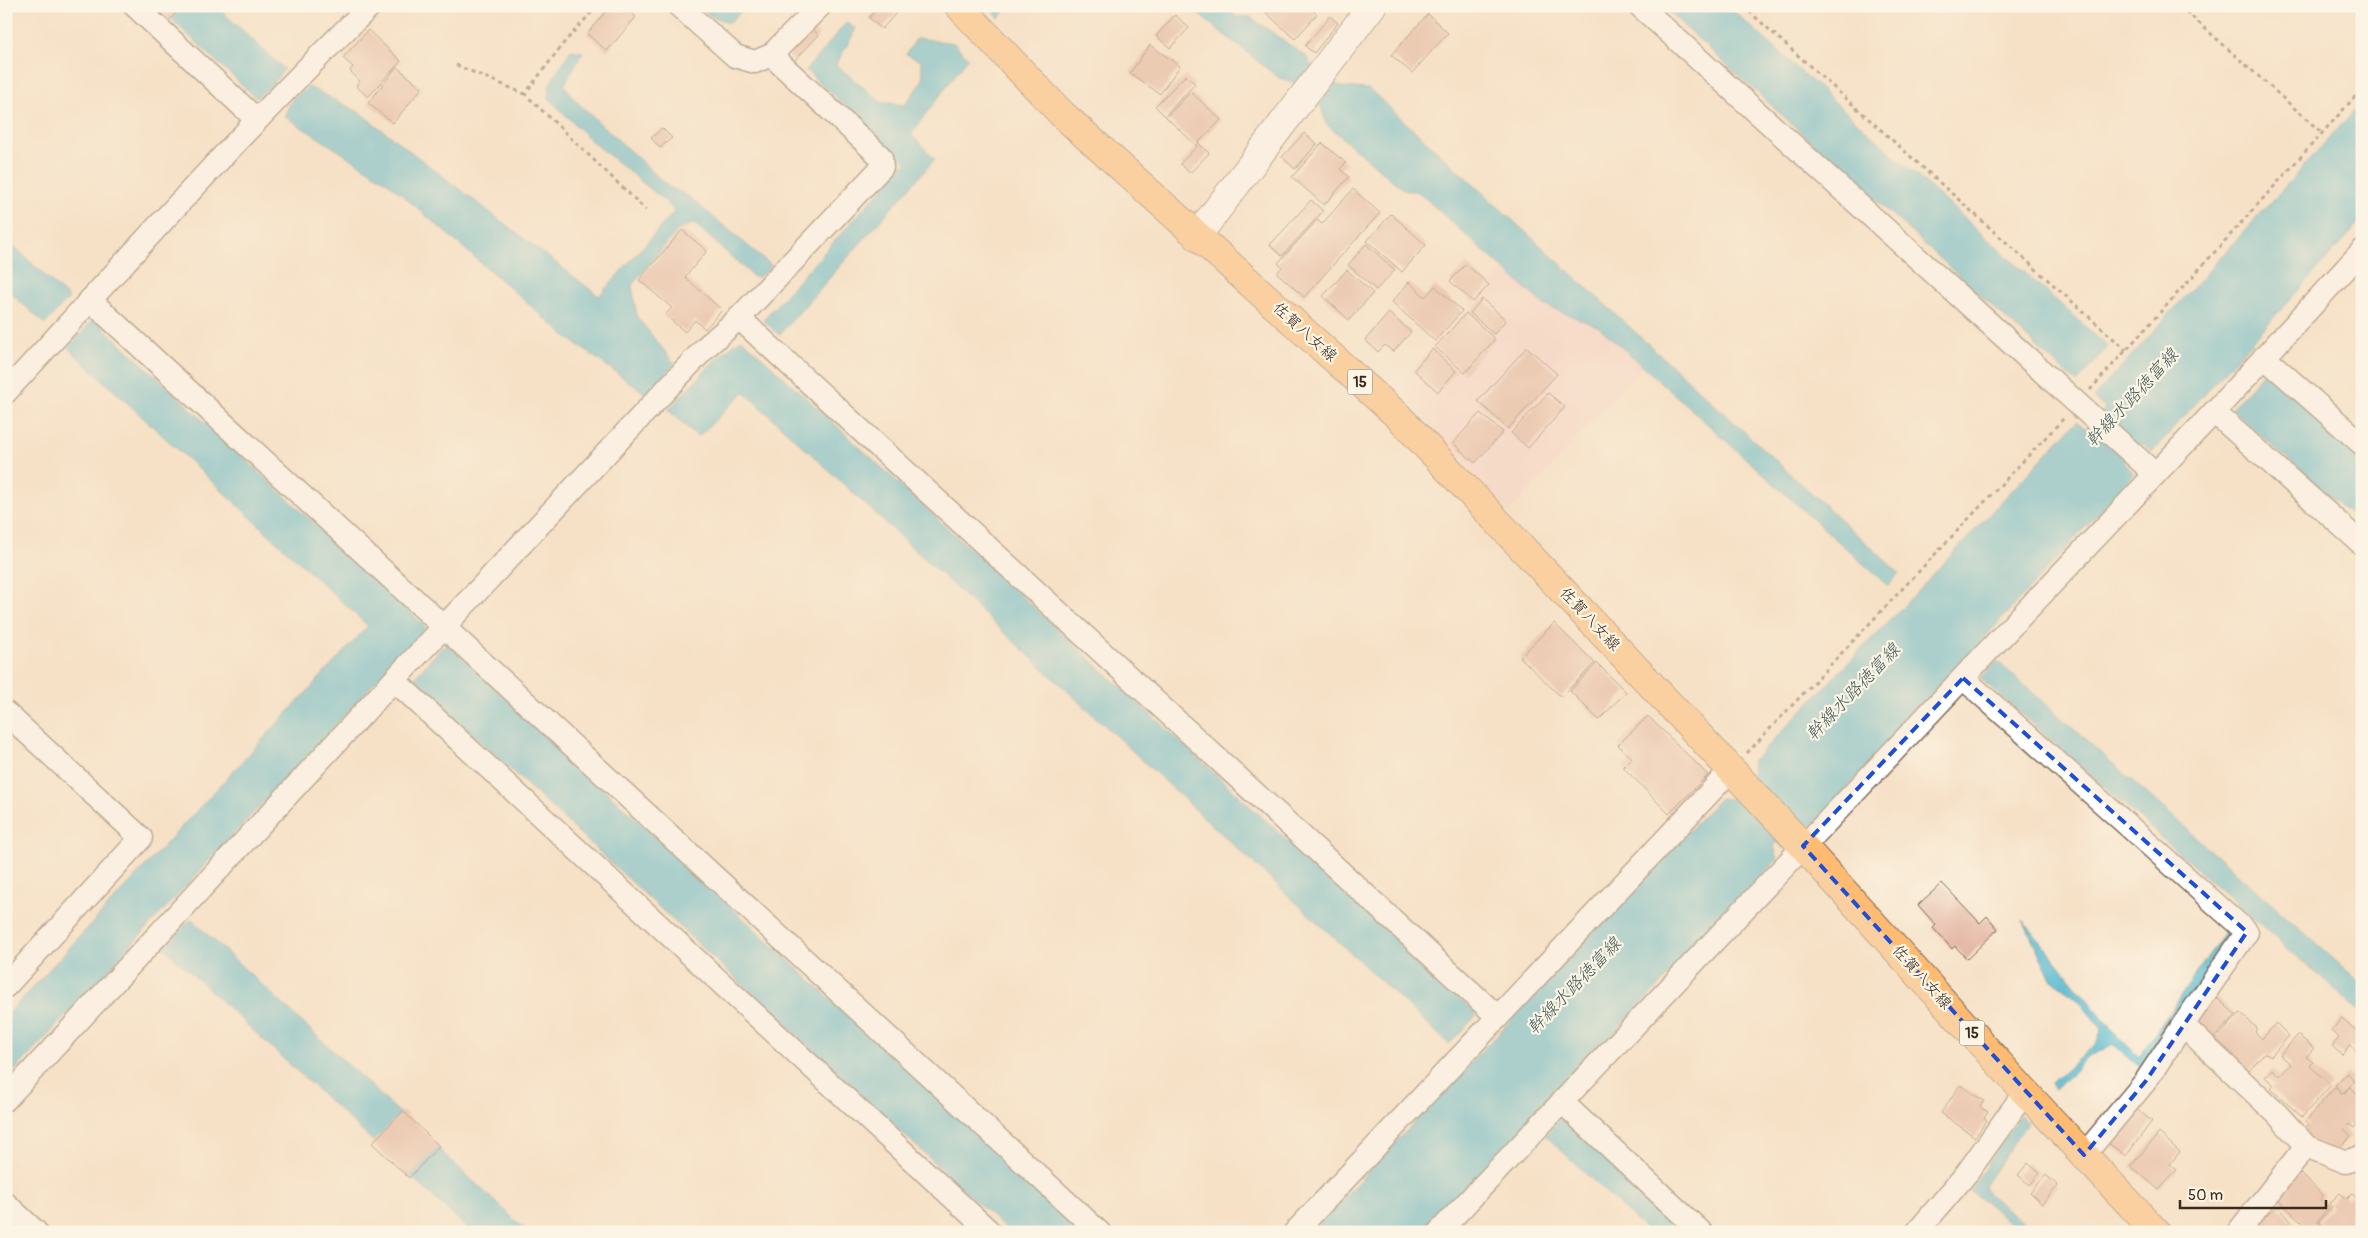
<svg xmlns="http://www.w3.org/2000/svg" width="2368" height="1238" viewBox="0 0 2368 1238" font-family="Pangolin,'Klee One',sans-serif">
<style>
.built{fill:#f7d0ca}
.water{fill:#53b9d1;stroke:#477278}
.building{fill:#e1af9c}
.lines{fill:none;stroke-linecap:round;stroke-linejoin:round}
.minor-casing{stroke:#7c6a59;stroke-width:25}
.tertiary-casing{stroke:#7c6a59;stroke-width:30}
.primary-casing{stroke:#7c6a59;stroke-width:30}
.path{stroke:#7c6a59;stroke-width:3;stroke-dasharray:4 4;stroke-linecap:butt}
.minor{stroke:#fff;stroke-width:22}
.tertiary{stroke:#fff;stroke-width:28}
.primary{stroke:#ffbb71;stroke-width:28}
.marked{fill:none;stroke:#1d4ed8;stroke-width:4;stroke-dasharray:10 6;stroke-linejoin:round}
.labels{text-anchor:middle;dominant-baseline:central;stroke-width:4.5;stroke-linejoin:round;paint-order:stroke}
.shield{fill:#fcf5e5;stroke:#75675a;stroke-width:1}
.shield-label{font-size:15px;font-weight:bold;fill:#3b2a1e}
.street-label{font-size:16px;fill:#3b2a1e;stroke:#fcf5e5}
.water-label{font-size:18px;font-style:italic;fill:#435c5d;stroke:#fcf5e5}
</style>
<rect width="100%" height="100%" fill="#fcf5e5"/>
<filter id="ink" filterUnits="userSpaceOnUse"><feTurbulence type="fractalNoise" baseFrequency=".02" numOctaves="2"/><feDisplacementMap in="SourceGraphic" scale="10" xChannelSelector="R" yChannelSelector="G"/><feConvolveMatrix kernelMatrix="1 2 1 2 8 2 1 2 1" color-interpolation-filters="sRGB"/></filter>
<filter id="wash" filterUnits="userSpaceOnUse"><feTurbulence type="fractalNoise" baseFrequency=".0096" numOctaves="4" result="noise"/><feDisplacementMap in="SourceGraphic" scale="20" xChannelSelector="R" yChannelSelector="G"/><feGaussianBlur stdDeviation="1.12" result="paint"/><feColorMatrix in="noise" values="0 0 0 0 0 0 0 0 0 0 0 0 0 0 0 0 0 1.4 0 .05"/><feComposite in="paint" operator="in"/></filter>
<g filter="url(#wash)">
<rect width="100%" height="100%" fill="#f6e1c7"/>
<path class="built" d="M1525,248L1650,358L1509,513L1395,387Z"/>
<g class="water">
<path d="M157,6H216L284,69L272,85L256,98Z"/>
<path d="M700,6H748L728,23L707,14Z"/>
<path d="M988,6H1009L999,18Z"/>
<path d="M1188,6H1226L1236,17H1250L1308,58L1310,64L1341,87L1369,89L1899,573L1888,586L1599,327L1544,305L1417,191H1405L1326,124L1321,106L1293,82L1279,78Z"/>
<path d="M1662,6H1728L2108,347L2077,383Z"/>
<path d="M846,23L856,29L836,65L881,102L905,105L923,79L921,61L906,54L917,38L954,43L968,58L911,134L935,159L779,335L763,320L906,162L806,70Z"/>
<path d="M571,50L583,52L564,85L575,100L669,187L688,196L771,265L765,273L755,278L694,223L678,230L632,285L637,317L675,364L646,394L568,338L386,181L284,116L292,99L309,87L359,112L599,296L675,211L663,199L591,141L549,98V85Z"/>
<path d="M2362,102V220L2152,452L2143,444L2124,462L2134,474L1814,825L1796,822L1774,846L1778,859L1428,1232H1311L1720,798L1729,799L1752,775L1753,761L1913,596L2077,421L2086,429L2105,409L2093,398Z"/>
<path d="M6,239L69,298L45,324L6,289Z"/>
<path d="M94,319L426,627L6,1080V1016L368,626L68,348Z"/>
<path d="M741,339L753,349L1477,1015L1449,1044L744,392L698,437L668,410L717,358Z"/>
<path d="M2266,370L2362,455V525L2231,409Z"/>
<path d="M446,643L1082,1232H1009L413,679Z"/>
<path d="M1997,661L2362,984V1014L1980,678Z"/>
<path d="M191,919L528,1232H471L164,948Z"/>
<path d="M2023,920L2116,1035L2139,1057L2226,930L2233,937L2142,1069L2113,1044L2087,1058L2055,1090L2051,1083L2097,1043L2102,1029L2075,996L2052,980Z"/>
<path d="M2020,1114L2027,1123L1984,1186L1989,1195L2037,1232H2023L1970,1191Z"/>
<path d="M1561,1118L1684,1232H1648L1545,1135Z"/>
</g>
<g id="blocks">
<g class="building">
<path d="M151,6H182L168,22Z"/>
<path d="M610,6H624L636,17L607,51L587,34Z"/>
<path d="M871,6H902L882,29L869,18L875,10Z"/>
<path d="M1265,6H1308L1317,14L1295,39L1262,9Z"/>
<path d="M1428,14L1448,33L1412,73L1391,55Z"/>
<path d="M1175,15L1189,28L1170,48L1156,36Z"/>
<path d="M1330,16L1338,23L1314,53L1305,46Z"/>
<path d="M809,26L819,35L794,61L784,51Z"/>
<path d="M368,30L401,61L368,97L356,86L360,81L350,71L353,67L343,58Z"/>
<path d="M1150,45L1180,66L1160,94L1130,73Z"/>
<path d="M397,67L422,88L393,123L368,103Z"/>
<path d="M1186,75L1195,84L1165,116L1155,106Z"/>
<path d="M1191,92L1221,120L1198,143L1209,153L1190,173L1180,164L1197,146L1166,117Z"/>
<path d="M662,128L672,138L660,148L651,138Z"/>
<path d="M1304,133L1317,144L1295,169L1282,157Z"/>
<path d="M1322,143L1346,163L1340,169L1349,177L1324,205L1292,177Z"/>
<path d="M1353,189L1380,213L1304,297L1277,273L1282,267L1278,263L1317,220L1322,224Z"/>
<path d="M1311,200L1323,211L1282,256L1270,245Z"/>
<path d="M1391,214L1426,245L1402,272L1367,241Z"/>
<path d="M682,230L707,251L685,277L722,310L705,329L695,320L685,332L665,315L672,308L639,280Z"/>
<path d="M1366,244L1395,270L1376,290L1348,265Z"/>
<path d="M1466,264L1489,285L1473,302L1450,281Z"/>
<path d="M1347,270L1373,293L1349,320L1323,296Z"/>
<path d="M1409,282L1425,297L1435,286L1462,311L1435,341L1392,302Z"/>
<path d="M1482,299L1506,320L1494,334L1470,313Z"/>
<path d="M1389,313L1411,332L1393,352L1385,345L1378,352L1365,340Z"/>
<path d="M1466,313L1495,339L1465,373L1435,347Z"/>
<path d="M1527,347L1557,374L1508,429L1478,401Z"/>
<path d="M1432,349L1456,371L1438,392L1414,370Z"/>
<path d="M1548,393L1565,407L1528,448L1511,433Z"/>
<path d="M1480,413L1503,432L1475,463L1453,443Z"/>
<path d="M1554,623L1595,663L1561,697L1520,657Z"/>
<path d="M1597,663L1626,692L1599,720L1570,691Z"/>
<path d="M1648,716L1708,775L1669,814L1623,767L1632,758L1618,745Z"/>
<path d="M1942,883L1980,923L1987,916L1998,929L1967,959L1955,946L1952,949L1933,928L1936,925L1918,905Z"/>
<path d="M2215,996L2236,1015L2214,1038L2194,1019Z"/>
<path d="M2240,1013L2257,1028L2255,1032L2262,1039L2276,1023L2289,1036L2271,1056L2265,1053L2247,1073L2232,1060L2235,1056L2216,1039Z"/>
<path d="M2342,1018L2362,1036V1055L2350,1045L2342,1055L2332,1046L2339,1038L2331,1031Z"/>
<path d="M2298,1035L2314,1048L2306,1057L2313,1062L2310,1066L2331,1085L2302,1117L2271,1089L2274,1085L2265,1077L2272,1069L2280,1076L2291,1064L2280,1055Z"/>
<path d="M2347,1073L2355,1081L2343,1093L2335,1085Z"/>
<path d="M1960,1085L1984,1101L1980,1107L1988,1112L1984,1118L1987,1120L1975,1137L1941,1113Z"/>
<path d="M2335,1087L2343,1095L2350,1087L2362,1098V1125L2359,1122L2354,1128L2349,1124L2344,1129L2351,1136L2333,1154L2301,1132L2309,1124L2306,1121Z"/>
<path d="M2135,1108L2152,1121L2126,1156L2108,1143Z"/>
<path d="M403,1111L439,1146L409,1178L372,1143Z"/>
<path d="M2159,1133L2180,1152L2170,1164L2177,1170L2159,1190L2131,1166Z"/>
<path d="M2028,1163L2040,1173L2030,1185L2018,1175Z"/>
<path d="M2300,1173L2323,1195L2321,1200L2329,1207L2317,1221L2320,1224L2313,1232L2276,1198Z"/>
<path d="M2046,1175L2058,1186L2042,1204L2030,1193Z"/>
<path d="M2340,1193L2347,1199L2352,1194L2362,1203L2360,1214L2362,1216V1226L2356,1232H2330L2319,1221L2332,1207L2329,1204Z"/>
<path d="M2278,1206L2294,1225L2287,1232H2262L2256,1225Z"/>
</g>
</g>
</g>
<g filter="url(#ink)">
<use href="#blocks" fill-opacity="0" stroke="#7c6a59" stroke-width="1"/>
<g class="lines">
<g class="minor-casing">
<g id="minor">
<path d="M135,6L257,120"/>
<path d="M1640,6L2155,474"/>
<path d="M771,55L820,6"/>
<path d="M90,300L1099,1232"/>
<path d="M739,318L1498,1017"/>
<path d="M2264,357L2362,444"/>
<path d="M6,392C126,262 243,129 370,6"/>
<path d="M2214,412L2362,544"/>
<path d="M1963,678L2247,932L2183,1025L2277,1114L2306,1146L2346,1162L2362,1156"/>
<path d="M394,680L990,1232"/>
<path d="M6,713L141,838L6,986"/>
<path d="M6,1099L394,680L706,347L739,318L882,167L881,157L771,55L755,62L735,56L679,6"/>
<path d="M1562,1102L1701,1232"/>
<path d="M2084,1155L2145,1082L2183,1025"/>
<path d="M6,1204L36,1232"/>
<path d="M1295,1232L1731,770"/>
<path d="M1439,1232L2214,412L2362,251"/>
<path d="M1917,1232L1967,1173L2025,1092"/>
<path d="M2238,1232L2306,1146"/>
</g>
</g>
<g class="tertiary-casing">
<path id="tertiary" d="M1197,236L1372,6"/>
</g>
<g class="primary-casing">
<path id="primary" d="M959,6L1062,114L1398,416L1803,846L2025,1092L2156,1232"/>
</g>
<g class="path">
<path d="M597,6L563,44L525,94L646,210"/>
<path d="M1743,6L2126,350"/>
<path d="M2180,6L2322,133"/>
<path d="M456,65L525,94"/>
<path d="M2090,390L2362,89"/>
<path d="M1747,753L2064,418"/>
</g>
<use href="#minor" class="minor"/>
<use href="#tertiary" class="tertiary"/>
<use href="#primary" class="primary"/>
</g>
</g>
<path d="M0 0H2368V1238H0ZM1963,678L2247,932L2145,1082L2084,1155L1803,846Z" fill="#f6e1c7" fill-opacity=".55" fill-rule="evenodd"/>
<path class="marked" d="M1963,678L2247,932L2145,1082L2084,1155L1803,846Z"/>
<g class="labels">
<g class="shield">
<rect x="1347.5" y="369.5" width="25" height="25" rx="4"/>
<rect x="1959.5" y="1020.5" width="25" height="25" rx="4"/>
</g>
<g class="shield-label">
<text x="1360" y="382">15</text>
<text x="1972" y="1033">15</text>
</g>
<g class="street-label">
<text transform="translate(1305 332) rotate(42)">佐賀八女線</text>
<text transform="translate(1590 619) rotate(47)">佐賀八女線</text>
<text transform="translate(1922 977) rotate(48)">佐賀八女線</text>
</g>
<g class="water-label">
<text transform="translate(2132 398) rotate(-47)">幹線水路徳富線</text>
<text transform="translate(1853 692) rotate(-46)">幹線水路徳富線</text>
<text transform="translate(1574 986) rotate(-46)">幹線水路徳富線</text>
</g>
</g>
<rect width="2368" height="1238" fill="none" stroke="#fcf5e5" stroke-width="25"/>
<path d="M2180 1200v8h146v-8" fill="none" stroke="#3b2a1e" stroke-width="2.5"/>
<text x="2188" y="1200" font-size="15" fill="#3b2a1e" stroke="#fcf5e5" stroke-width="4" paint-order="stroke">50 m</text>
</svg>
